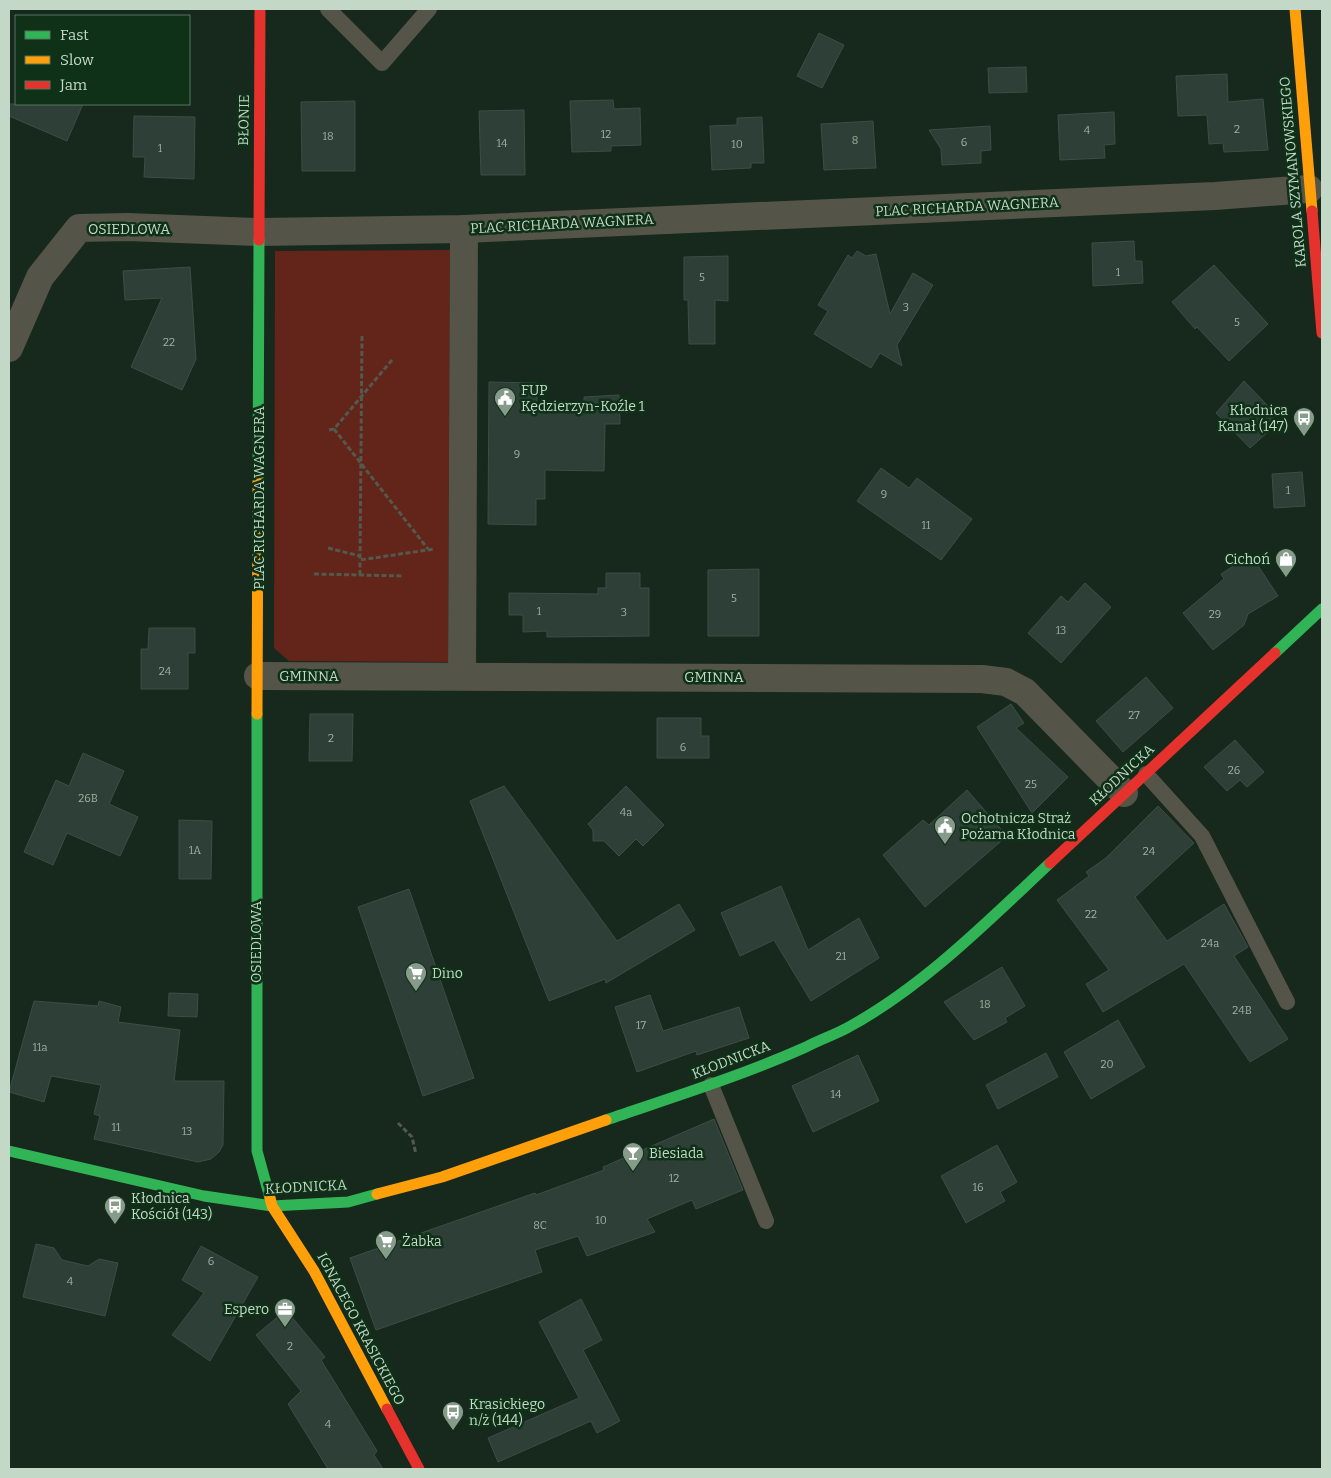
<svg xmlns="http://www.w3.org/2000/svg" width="1331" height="1478" viewBox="0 0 1331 1478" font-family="Bitter,serif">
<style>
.green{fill:#63241a}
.building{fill:#2d3f36;stroke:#3c4e45}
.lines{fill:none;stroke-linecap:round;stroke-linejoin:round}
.path{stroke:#53594d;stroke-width:3;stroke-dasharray:5 2.5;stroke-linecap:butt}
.lane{stroke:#545448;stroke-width:16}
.street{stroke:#545448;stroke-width:28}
.fast{stroke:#30b455;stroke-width:11}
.slow{stroke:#ff9f0a;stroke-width:11}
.jam{stroke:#e5322d;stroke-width:11}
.labels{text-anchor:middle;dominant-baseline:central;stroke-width:5;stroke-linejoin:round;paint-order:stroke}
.number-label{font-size:11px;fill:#9eb2a3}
.street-label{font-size:14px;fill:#c4d8c7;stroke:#0e3118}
.poi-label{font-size:14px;fill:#c4d8c7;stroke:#0e3118;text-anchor:start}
</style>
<rect width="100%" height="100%" fill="#16291c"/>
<path class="green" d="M450,250L448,662L289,661L274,648L275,251Z"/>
<g class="building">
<path d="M819,33L844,45L822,88L797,76Z"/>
<path d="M1026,67L1027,92L989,93L988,68Z"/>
<path d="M1227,74L1228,102L1263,99L1268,150L1224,152L1223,143L1209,144L1207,115L1178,116L1176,76Z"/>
<path d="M613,100L614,109L640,108L641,145L611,146V151L572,152L570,101Z"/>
<path d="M355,101V171H302L301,102Z"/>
<path d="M9,104H83L67,141L9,116Z"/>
<path d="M524,110L525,175H481L479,111Z"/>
<path d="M1114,112L1115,144L1104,145L1105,158L1060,160L1058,115Z"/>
<path d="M134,116L195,117L194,179L144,177L145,157H133Z"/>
<path d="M762,117L764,163H751V168L712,170L710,126L737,125V118Z"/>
<path d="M873,121L876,168L824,170L821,124Z"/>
<path d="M990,126L991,150L981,151V163L942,165L941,149L929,130Z"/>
<path d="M1134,241L1135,261H1142L1143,283L1093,286L1092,243Z"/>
<path d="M857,251L866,256L876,254L890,314L913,273L933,285L897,345L902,366L880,353L871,368L814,334L828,311L818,305L848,255L852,258Z"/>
<path d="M728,256V301L715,300V344H689L688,300H684V257Z"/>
<path d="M1214,265L1268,324L1229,361L1197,327L1195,329L1172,302Z"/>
<path d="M190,267L196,359L182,390L131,367L162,298L125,300L123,271Z"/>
<path d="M1244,381L1269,407L1266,410L1278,423L1250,448L1216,413Z"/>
<path d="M489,382L537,383V408H584V397L619,395L620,424H605L604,471L545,470V499H536V525L488,524Z"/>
<path d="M881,468L909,488L917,478L972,519L941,560L857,501Z"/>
<path d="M1302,472L1305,506L1274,508L1272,474Z"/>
<path d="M1251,555L1278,596L1248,614L1244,625L1213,650L1183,613L1224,579L1221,574Z"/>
<path d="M759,569V636H708V570Z"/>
<path d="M606,573H640V588H649V636L547,637V631L523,632V615H509V593L598,594V588H606Z"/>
<path d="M1085,583L1111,607L1061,663L1028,633L1061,596L1068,602Z"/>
<path d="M149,628H195V653H188V689H141V649H148Z"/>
<path d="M1146,677L1173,708L1123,752L1096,721Z"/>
<path d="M1011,704L1024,723L1016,728L1068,777L1032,813L977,727Z"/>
<path d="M310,714H353L352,761H309Z"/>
<path d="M657,718H701V736H709V758H657Z"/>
<path d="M1235,740L1264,772L1247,787L1240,780L1227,791L1204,767Z"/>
<path d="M83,753L124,771L109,804L138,817L120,856L67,833L53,865L24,852L56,780L69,786Z"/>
<path d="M504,786L617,941L679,904L695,930L606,983L605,979L549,1001L470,801Z"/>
<path d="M626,786L664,825L643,846L636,839L619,856L604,841H593V830L588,824Z"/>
<path d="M967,790L1007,836L925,907L883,855L923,820L929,825Z"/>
<path d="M1158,806L1194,843L1135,897L1167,941L1224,904L1248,947L1234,956L1288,1039L1250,1062L1184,964L1103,1012L1086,984L1109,970L1057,900L1089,876L1086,872L1106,858Z"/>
<path d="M179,820L212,821L211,879H179Z"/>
<path d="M781,886L808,950L859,918L879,958L811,1001L774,940L740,956L721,913Z"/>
<path d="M409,889L474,1078L423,1096L358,907Z"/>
<path d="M1002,967L1025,1006L1005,1018L1007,1022L974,1040L944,1002Z"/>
<path d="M169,993L198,994L197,1017L168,1016Z"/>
<path d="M650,995L663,1031L739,1007L749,1038L697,1055L696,1051L637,1072L615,1007Z"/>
<path d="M34,1001L98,1006L99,1001L121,1007L118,1022L180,1030L174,1081H224L223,1145L219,1152L211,1159L198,1162L94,1139L100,1116L94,1114L101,1085L51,1076L44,1102L9,1092Z"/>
<path d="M1118,1020L1145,1067L1091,1099L1064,1052Z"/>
<path d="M1046,1053L1058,1077L998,1109L986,1085Z"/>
<path d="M858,1055L879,1101L813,1132L792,1086Z"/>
<path d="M714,1119L743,1190L696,1209L692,1200L647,1219L655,1232L587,1256L578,1236L535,1250L542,1272L376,1330L350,1258L535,1193L536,1195L604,1170L603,1167Z"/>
<path d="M997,1145L1017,1182L1000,1192L1005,1201L966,1223L941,1176Z"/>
<path d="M36,1244L54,1248L62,1260L88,1266L99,1259L118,1263L105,1316L23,1297Z"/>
<path d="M201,1246L258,1277L210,1361L172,1335L204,1293L182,1280Z"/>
<path d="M581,1299L602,1340L583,1350L620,1421L597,1433L591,1421L498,1462L488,1438L579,1398L539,1322Z"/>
<path d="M286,1310L325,1357L321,1360L377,1451L374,1455L383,1469H328L288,1404L301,1391L256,1335Z"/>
</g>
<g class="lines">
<g class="path">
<path d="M362,336L360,560L434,549"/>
<path d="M392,360L334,429L428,549"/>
<path d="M329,430L334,429"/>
<path d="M328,548L360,556"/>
<path d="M314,574L404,576"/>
<path d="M360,575V560"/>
<path d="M398,1123L412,1137L416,1154"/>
</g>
<g class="lane">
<path d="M328,9L382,63L429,9"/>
<path d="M1146,774L1202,836L1287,1002"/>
<path d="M711,1085L766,1221"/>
</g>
<g class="street">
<path d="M9,348L40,277L79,228L128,227L258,232L464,229L1215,196L1309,189"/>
<path d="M258,676L982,679L1006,682L1025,692L1124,793"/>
<path d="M462,676L464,229"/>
</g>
<g class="fast">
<path d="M258,483L259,240"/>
<path d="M1275,653L1322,609"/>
<path d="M257,714V1151L270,1198"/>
<path d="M606,1120C673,1097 741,1076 806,1047C819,1040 834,1035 847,1028C923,987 988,921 1050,863"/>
<path d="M9,1151L204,1196L272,1206L348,1202L377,1194"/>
</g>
<g class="slow">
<path d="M1295,9L1312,211"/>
<path d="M257,714L258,483"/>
<path d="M377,1194L442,1177L606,1120"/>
<path d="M270,1198L272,1206L314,1271L387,1409"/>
</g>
<g class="jam">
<path d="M1312,211L1322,333"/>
<path d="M259,240L260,9"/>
<path d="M1050,863L1275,653"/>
<path d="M387,1409L419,1469"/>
</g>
</g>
<defs>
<g id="civic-pin" transform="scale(1.125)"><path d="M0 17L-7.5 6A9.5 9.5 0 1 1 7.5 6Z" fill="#879b8b" stroke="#0e3118"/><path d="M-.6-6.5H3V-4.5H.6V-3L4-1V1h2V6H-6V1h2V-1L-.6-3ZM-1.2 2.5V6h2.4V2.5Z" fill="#fff"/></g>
<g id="bus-pin" transform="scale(1.125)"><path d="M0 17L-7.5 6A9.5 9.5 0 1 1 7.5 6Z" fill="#879b8b" stroke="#0e3118"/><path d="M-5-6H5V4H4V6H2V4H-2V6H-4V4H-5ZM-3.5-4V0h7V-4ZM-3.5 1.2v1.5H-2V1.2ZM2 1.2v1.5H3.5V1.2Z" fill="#fff"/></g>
<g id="shop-pin" transform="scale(1.125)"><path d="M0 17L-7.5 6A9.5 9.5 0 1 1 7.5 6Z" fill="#879b8b" stroke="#0e3118"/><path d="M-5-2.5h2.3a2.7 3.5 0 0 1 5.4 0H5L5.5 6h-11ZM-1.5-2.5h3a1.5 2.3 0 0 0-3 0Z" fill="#fff"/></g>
<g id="supermarket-pin" transform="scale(1.125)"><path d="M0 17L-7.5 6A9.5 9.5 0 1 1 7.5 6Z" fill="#879b8b" stroke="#0e3118"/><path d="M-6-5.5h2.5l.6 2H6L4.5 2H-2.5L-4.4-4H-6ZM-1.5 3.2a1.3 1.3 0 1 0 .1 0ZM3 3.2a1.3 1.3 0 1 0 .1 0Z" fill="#fff"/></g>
<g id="bar-pin" transform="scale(1.125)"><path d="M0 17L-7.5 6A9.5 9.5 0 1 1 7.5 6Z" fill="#879b8b" stroke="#0e3118"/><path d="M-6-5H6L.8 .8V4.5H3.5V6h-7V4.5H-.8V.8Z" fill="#fff"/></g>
<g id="office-pin" transform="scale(1.125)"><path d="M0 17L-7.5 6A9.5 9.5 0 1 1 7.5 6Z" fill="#879b8b" stroke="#0e3118"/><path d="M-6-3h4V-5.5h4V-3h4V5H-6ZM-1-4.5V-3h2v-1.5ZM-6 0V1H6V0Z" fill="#fff"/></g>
</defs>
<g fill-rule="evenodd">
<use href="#civic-pin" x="505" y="398"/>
<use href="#bus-pin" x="1304" y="418"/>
<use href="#shop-pin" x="1286" y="559"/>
<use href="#civic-pin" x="945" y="826"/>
<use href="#supermarket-pin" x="416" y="973"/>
<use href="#bar-pin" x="633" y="1153"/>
<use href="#bus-pin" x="115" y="1206"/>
<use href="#supermarket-pin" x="386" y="1241"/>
<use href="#office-pin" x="285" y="1309"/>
<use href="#bus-pin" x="453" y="1412"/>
</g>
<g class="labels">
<g class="number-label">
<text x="1237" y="129">2</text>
<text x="1087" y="130">4</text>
<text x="606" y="134">12</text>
<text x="328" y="136">18</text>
<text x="855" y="140">8</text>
<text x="964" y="142">6</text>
<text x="502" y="143">14</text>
<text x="737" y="144">10</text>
<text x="160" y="148">1</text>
<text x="1118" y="272">1</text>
<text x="702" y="277">5</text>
<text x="906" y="307">3</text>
<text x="1237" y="322">5</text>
<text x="169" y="342">22</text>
<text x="517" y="454">9</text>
<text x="1288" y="490">1</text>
<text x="884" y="494">9</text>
<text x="926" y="525">11</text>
<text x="734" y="598">5</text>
<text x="539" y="611">1</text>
<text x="624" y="612">3</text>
<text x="1215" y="614">29</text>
<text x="1061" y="630">13</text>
<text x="165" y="671">24</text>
<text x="1134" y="715">27</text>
<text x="331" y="738">2</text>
<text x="683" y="747">6</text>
<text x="1234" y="770">26</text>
<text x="1031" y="784">25</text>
<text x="88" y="798">26B</text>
<text x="626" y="812">4a</text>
<text x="195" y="850">1A</text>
<text x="1149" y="851">24</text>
<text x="1091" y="914">22</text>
<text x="1210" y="943">24a</text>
<text x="841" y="956">21</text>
<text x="985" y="1004">18</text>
<text x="1242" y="1010">24B</text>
<text x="641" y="1025">17</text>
<text x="40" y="1047">11a</text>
<text x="1107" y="1064">20</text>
<text x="836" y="1094">14</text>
<text x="116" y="1127">11</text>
<text x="187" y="1131">13</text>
<text x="674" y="1178">12</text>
<text x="978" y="1187">16</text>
<text x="601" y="1220">10</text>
<text x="540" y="1225">8C</text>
<text x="211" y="1261">6</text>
<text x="70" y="1281">4</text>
<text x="290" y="1346">2</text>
<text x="328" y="1424">4</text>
</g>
<g class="street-label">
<text transform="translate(244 120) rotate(-89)">BŁONIE</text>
<text transform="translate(1293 172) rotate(-95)">KAROLA SZYMANOWSKIEGO</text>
<text transform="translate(967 207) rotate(-3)">PLAC RICHARDA WAGNERA</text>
<text transform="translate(562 224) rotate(-3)">PLAC RICHARDA WAGNERA</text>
<text x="129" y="229">OSIEDLOWA</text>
<text transform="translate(259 498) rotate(-90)">PLAC RICHARDA WAGNERA</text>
<text x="309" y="676">GMINNA</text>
<text x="714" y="677">GMINNA</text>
<text transform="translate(1122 775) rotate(-43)">KŁODNICKA</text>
<text transform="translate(256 942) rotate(-90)">OSIEDLOWA</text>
<text transform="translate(731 1060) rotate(-21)">KŁODNICKA</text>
<text transform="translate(306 1187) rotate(-3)">KŁODNICKA</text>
<text transform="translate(361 1329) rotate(62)">IGNACEGO KRASICKIEGO</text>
</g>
<g class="poi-label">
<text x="521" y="390">FUP<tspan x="521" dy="16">Kędzierzyn-Koźle 1</tspan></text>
<text x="1288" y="410" text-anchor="end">Kłodnica<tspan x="1288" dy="16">Kanał (147)</tspan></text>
<text x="1270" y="559" text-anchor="end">Cichoń</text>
<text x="961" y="818">Ochotnicza Straż<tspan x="961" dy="16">Pożarna Kłodnica</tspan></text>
<text x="432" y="973">Dino</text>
<text x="649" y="1153">Biesiada</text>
<text x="131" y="1198">Kłodnica<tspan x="131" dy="16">Kościół (143)</tspan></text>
<text x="402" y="1241">Żabka</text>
<text x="269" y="1309" text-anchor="end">Espero</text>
<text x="469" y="1404">Krasickiego<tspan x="469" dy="16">n/ż (144)</tspan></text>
</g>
</g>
<rect width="1331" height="1478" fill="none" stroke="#c4d8c7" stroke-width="20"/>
<rect x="15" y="15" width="175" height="90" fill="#0e3118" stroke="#57745e"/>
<rect x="25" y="31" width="25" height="8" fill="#30b455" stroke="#57745e"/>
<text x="60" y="40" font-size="15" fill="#c4d8c7">Fast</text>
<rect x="25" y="56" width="25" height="8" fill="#ff9f0a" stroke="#57745e"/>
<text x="60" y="65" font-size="15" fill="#c4d8c7">Slow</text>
<rect x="25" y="81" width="25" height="8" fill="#e5322d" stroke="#57745e"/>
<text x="60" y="90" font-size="15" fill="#c4d8c7">Jam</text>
</svg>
